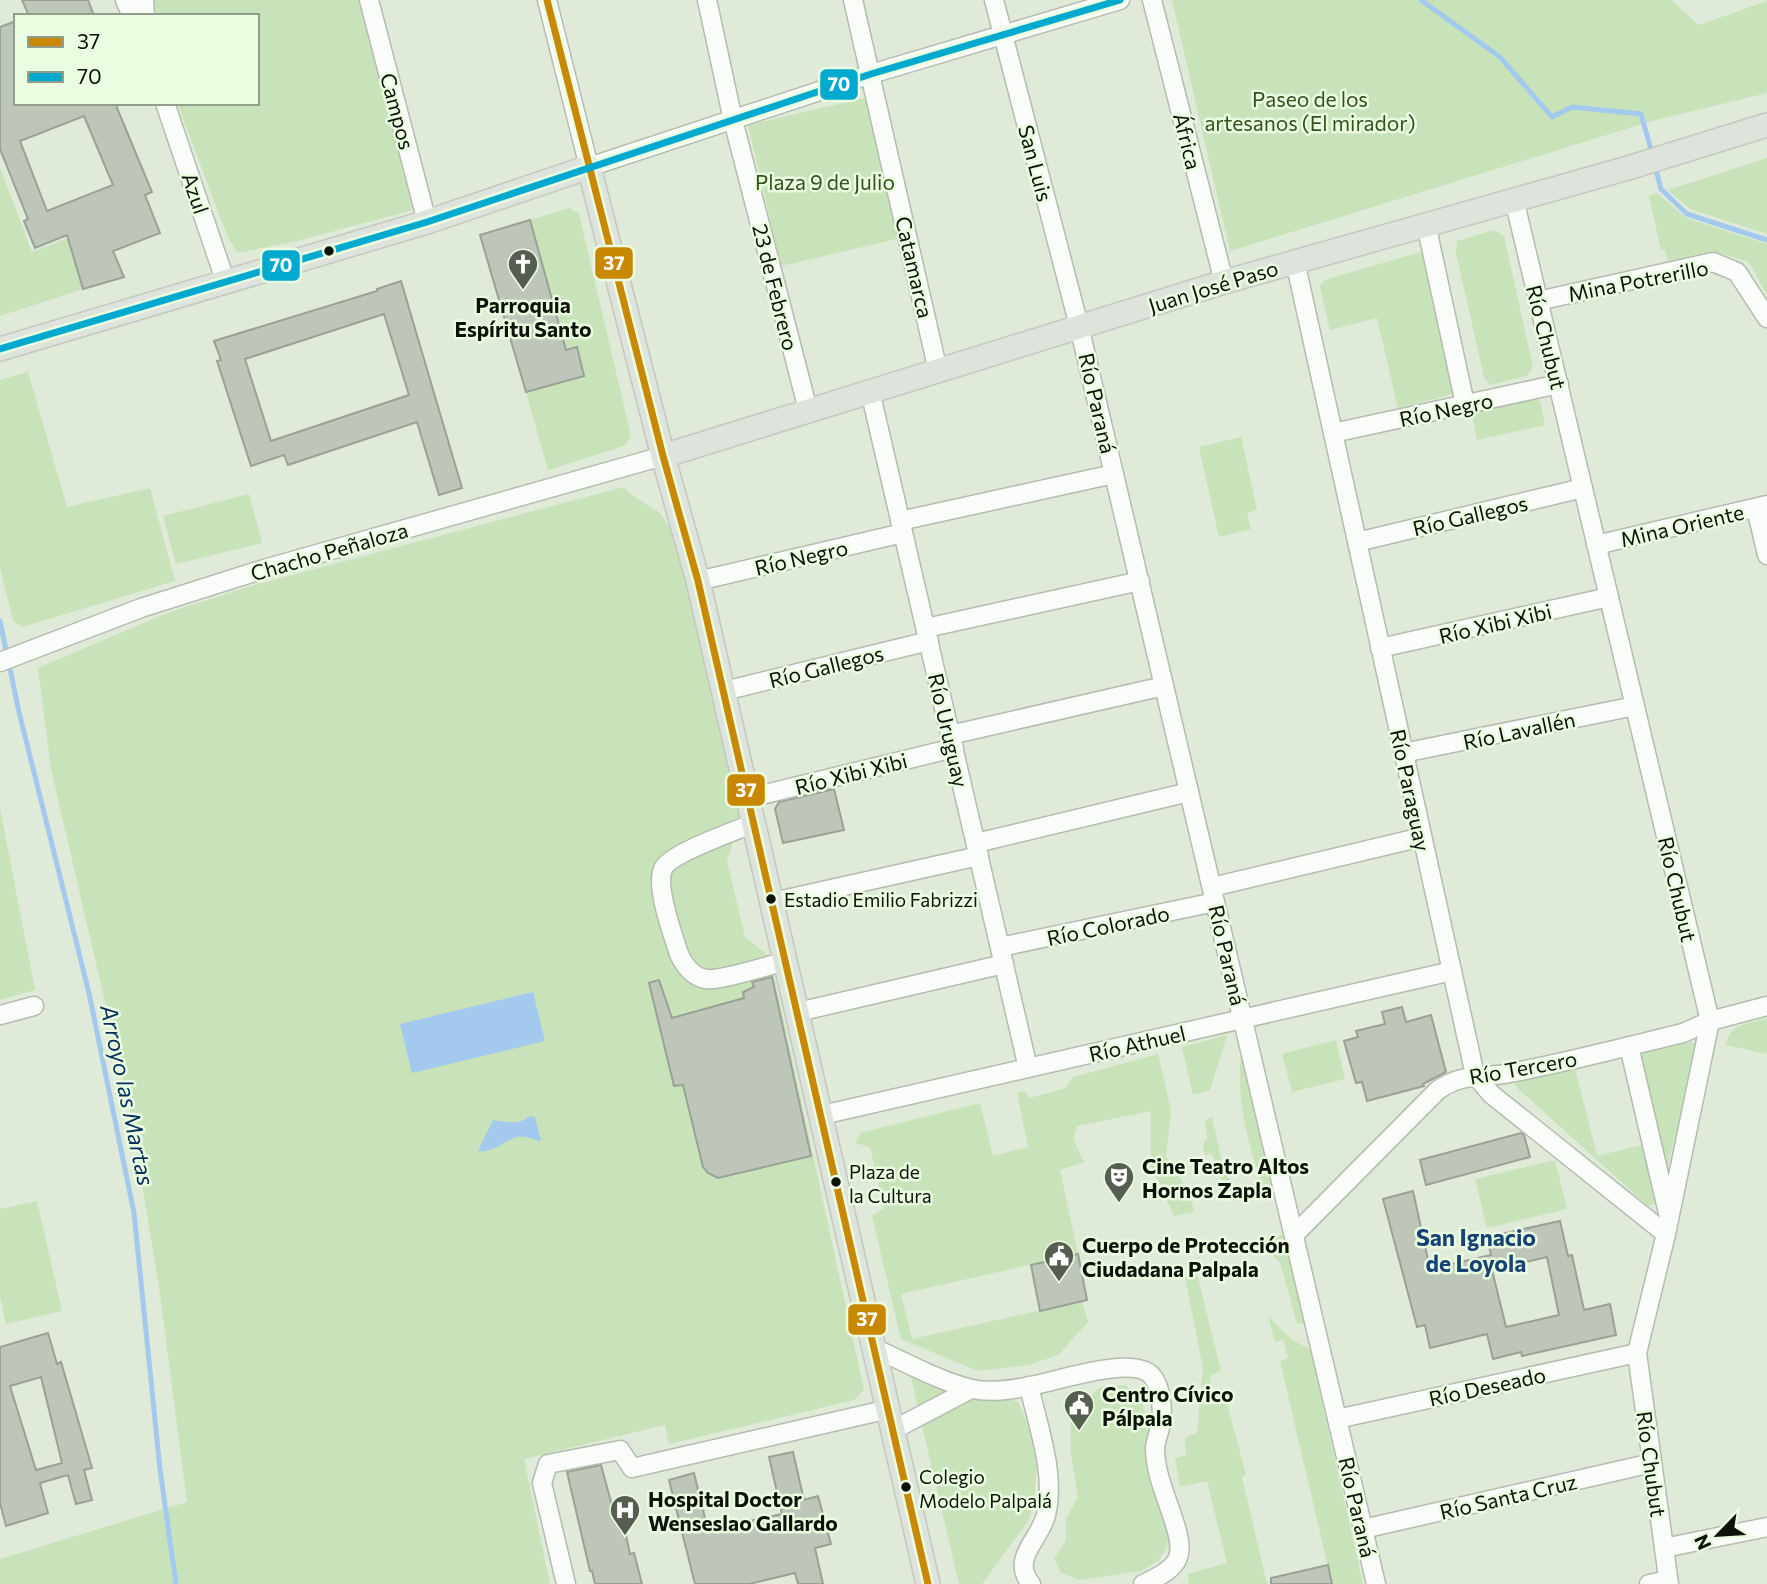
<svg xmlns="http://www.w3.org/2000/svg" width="1767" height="1584" viewBox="0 0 1767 1584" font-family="Commissioner,sans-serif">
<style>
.green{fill:#c8e3b9}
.water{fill:#a4c9ee}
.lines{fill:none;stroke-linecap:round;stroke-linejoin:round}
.stream{stroke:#a4c9ee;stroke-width:5}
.building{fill:#bec6ba;stroke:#9aa295;stroke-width:2;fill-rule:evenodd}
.minor-casing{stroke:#b4bcb0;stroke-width:21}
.major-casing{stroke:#c3c8c0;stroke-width:26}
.minor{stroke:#fafcf9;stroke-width:18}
.major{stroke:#dee4db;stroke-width:23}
.bus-1-casing{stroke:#eafde0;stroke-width:12}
.bus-2-casing{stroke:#eafde0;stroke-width:12}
.bus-1{stroke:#c88802;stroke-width:7}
.bus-2{stroke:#00a9ce;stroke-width:7}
.bus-dot{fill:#0c1209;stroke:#eafde0;stroke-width:2.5}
.labels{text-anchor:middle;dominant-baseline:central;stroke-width:5;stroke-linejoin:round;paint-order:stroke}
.bus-label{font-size:19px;fill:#0c1209;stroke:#eafde0;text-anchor:start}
.park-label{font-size:21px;fill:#305118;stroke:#eafde0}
.street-label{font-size:21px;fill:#0c1209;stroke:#eafde0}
.poi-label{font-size:21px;font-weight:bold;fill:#0c1209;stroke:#eafde0;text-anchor:start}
.water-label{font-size:23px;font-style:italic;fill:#052e5c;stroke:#eafde0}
.neighbourhood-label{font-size:23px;font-weight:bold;fill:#164275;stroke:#eafde0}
.line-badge{stroke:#eafde0;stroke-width:2.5}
.badge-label{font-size:19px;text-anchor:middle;font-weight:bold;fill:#fff}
</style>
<rect width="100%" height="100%" fill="#dfead9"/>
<g class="green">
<path d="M151,0H358L413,210L297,241L237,253L227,235L177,103H257V16H152Z"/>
<path d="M1172,0H1671L1699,25L1767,1V93L1652,121L1230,251Z"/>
<path d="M869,97L901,238L781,266L748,125Z"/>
<path d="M1767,158V234L1690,209L1668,190Z"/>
<path d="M0,168L32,252L68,238L83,289L0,316Z"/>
<path d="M1657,193L1686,218L1767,244V295L1749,262L1713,251L1668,261L1665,250H1661L1649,196Z"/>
<path d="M569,208L579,214L631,436L625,445L615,449L548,470L526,392L584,376L577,347L566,350L530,220Z"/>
<path d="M1494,230L1504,236L1533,367L1527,376L1490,385L1484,377L1456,253L1457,241Z"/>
<path d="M1434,248L1443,256L1468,379L1465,391L1398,408L1377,318L1330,330L1320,287L1324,280Z"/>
<path d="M28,372L67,507L150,488L175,581L22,627L13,621L0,567V380Z"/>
<path d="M1531,396L1540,401L1545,425L1477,440L1471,410Z"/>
<path d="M1241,437L1257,510L1247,513L1251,529L1219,537L1199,447Z"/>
<path d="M624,487L629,493L661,514L676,537L740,820L727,861L745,937L770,957L864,1390L854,1400L669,1444L665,1425L524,1459L550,1584H0V1559L187,1502L160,1294L130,1110L51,769L38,668L167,613L251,586Z"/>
<path d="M249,494L262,543L176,564L163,516Z"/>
<path d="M0,808L35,990L0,1000Z"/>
<path d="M1767,1018V1054L1726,1045C1730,1023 1748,1024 1767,1018Z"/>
<path d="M1227,1035L1210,1090L1193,1095L1182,1047Z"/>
<path d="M1336,1040L1345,1079L1292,1092L1282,1054Z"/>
<path d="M1243,1041L1276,1194L1266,1195C1248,1145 1233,1095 1243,1041Z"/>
<path d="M1692,1042L1696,1046L1666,1174L1638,1054Z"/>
<path d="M1158,1054L1171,1111L1166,1156L1190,1194L1194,1212L1174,1216L1151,1166V1111L1077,1126L1073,1139L1084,1162L1060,1170L1078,1254L901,1294L912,1339L1082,1301L1088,1322L1058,1355L1029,1365L978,1371L901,1339L872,1216L884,1208L870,1147L855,1143L860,1133L980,1103L993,1156L1028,1147L1017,1093L1024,1091L1030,1098L1066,1088L1073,1077Z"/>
<path d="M1575,1069L1597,1156L1642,1145L1655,1204L1648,1206L1515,1086V1083Z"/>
<path d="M1212,1117L1224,1172L1231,1181L1225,1184L1218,1174L1213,1176L1208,1167L1215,1161L1211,1153L1205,1156L1203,1144L1207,1139L1205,1120Z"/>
<path d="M1555,1160L1567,1209L1487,1228L1475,1179Z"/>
<path d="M37,1201L62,1311L6,1324L0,1296V1209Z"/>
<path d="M1285,1233L1305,1324L1297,1323L1280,1262L1273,1256V1240Z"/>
<path d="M1197,1274L1221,1371L1210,1376L1212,1390L1223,1388L1246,1475L1242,1477L1267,1584H1186L1189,1583L1188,1574L1227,1563L1207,1481L1180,1487L1175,1458L1186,1455L1185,1438L1197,1433L1203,1368L1185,1277Z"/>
<path d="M1268,1316L1292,1340L1310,1349L1363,1584H1332L1280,1361L1288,1358L1283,1340L1275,1342Z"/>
<path d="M909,1368L955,1393L919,1412Z"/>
<path d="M1126,1385L1142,1401L1169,1527L1167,1547L1158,1561L1141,1571L1079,1580L1061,1573L1054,1558L1066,1541V1519L1078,1497L1071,1455V1421L1096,1390L1103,1386Z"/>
<path d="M991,1393L1018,1402L1038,1450L1034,1502L1029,1520L982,1584H959L921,1421L972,1395Z"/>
</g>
<g class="water">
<path d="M533,992L545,1041L412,1073L400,1024Z"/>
<path d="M530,1116L535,1117L541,1141C533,1140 526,1135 517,1137C505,1141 491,1154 478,1151L493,1120C507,1122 517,1126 530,1116Z"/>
</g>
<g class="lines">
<g class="stream">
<path d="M1421,0L1500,57L1552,117L1572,107L1641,114L1652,153"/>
<path d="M1655,166L1661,189L1687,214L1767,240"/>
<path d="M0,621L19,712L89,993L134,1213L160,1469L176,1584"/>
</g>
</g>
<g class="building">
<path d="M22,0H88L94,16H29Z"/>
<path d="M16,21V103H115L152,192L145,195L160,233L113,251L124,277L83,289L67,235L35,248L24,221L28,219L0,149V27ZM84,116L113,185L47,211L20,141Z"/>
<path d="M530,220L566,350L577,347L584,376L526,392L480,235Z"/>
<path d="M401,281L462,488L439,495L417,422L288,465L284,455L251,466L217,361L221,360L214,341L377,291V289ZM384,314L409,395L271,441L245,359Z"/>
<path d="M834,789L844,830L783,843L775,809L779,802Z"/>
<path d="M772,977L811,1156L718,1178L708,1173L703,1167L683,1085L674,1086L649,983L659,980L672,1018L744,998L743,992L754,987L752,982Z"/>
<path d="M1402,1007L1406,1022L1431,1015L1446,1072L1423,1084L1424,1086L1367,1101L1362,1082L1356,1083L1344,1041L1358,1037L1356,1031L1385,1024L1382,1012Z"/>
<path d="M1521,1133L1524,1135L1530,1157L1426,1185L1420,1160Z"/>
<path d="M1413,1191L1430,1269L1491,1255L1487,1237L1560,1221L1568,1256L1572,1255L1584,1310L1610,1304L1616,1335L1522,1356L1521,1352L1493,1359L1487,1334L1430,1348L1425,1325L1417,1327L1383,1199ZM1547,1257L1559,1315L1506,1327L1492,1270Z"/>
<path d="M1078,1254L1087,1300L1040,1311L1031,1265Z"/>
<path d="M48,1333L57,1364L61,1362L92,1468L84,1470L92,1500L76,1504L68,1475L40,1483L48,1513L6,1526L0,1503V1347ZM41,1377L62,1463L36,1470L10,1386Z"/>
<path d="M793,1452L804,1500L818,1496L831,1544L815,1548L823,1584H798L795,1573L749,1584H695L669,1480L694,1473L708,1530L782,1514L769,1457Z"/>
<path d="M601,1465L614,1513L621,1512L630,1554L634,1553L642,1584H595L592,1571H590L567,1472Z"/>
<path d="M1328,1565L1332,1584H1271V1578Z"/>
</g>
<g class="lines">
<g class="minor-casing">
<g id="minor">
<path d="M125,0L132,16"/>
<path d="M144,0L145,16"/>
<path d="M369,0L427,222"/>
<path d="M547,0L589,167L871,74L1120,0"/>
<path d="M707,0L733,120L808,410"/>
<path d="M853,0L938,371"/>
<path d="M994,0L1079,326L1376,1584"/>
<path d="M1152,0L1224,282"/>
<path d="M165,103L226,283"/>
<path d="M1514,199L1710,1021L1666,1234L1637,1353L1669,1584"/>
<path d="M1426,224L1465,404"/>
<path d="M1295,261L1475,1075L1491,1094L1666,1234"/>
<path d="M1538,301L1713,262L1737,272L1767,318"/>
<path d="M870,391L1028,1068"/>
<path d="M1333,433L1559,384"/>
<path d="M1756,508L1767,555"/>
<path d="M900,521L1114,474"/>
<path d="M1357,542L1583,488"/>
<path d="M1596,545L1767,505"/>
<path d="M698,581L903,533"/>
<path d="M926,628L1140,581"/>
<path d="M1380,648L1609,597"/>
<path d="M0,662L141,608L264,569L663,456"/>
<path d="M724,691L929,641"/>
<path d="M950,735L1164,686"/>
<path d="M1403,753L1635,706"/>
<path d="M749,798L954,748"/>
<path d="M754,823C736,831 670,853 663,869C655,887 673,935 679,954C684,965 693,977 706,979C721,981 769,965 787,961"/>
<path d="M976,843L1189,792"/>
<path d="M1212,887L1422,837"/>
<path d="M773,902L979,856"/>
<path d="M1000,947L1215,902"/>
<path d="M798,1012L1004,964"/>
<path d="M0,1015L34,1006"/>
<path d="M1629,1046L1668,1213"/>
<path d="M822,1115L1452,971"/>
<path d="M1294,1235L1438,1090C1464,1072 1481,1079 1510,1073C1568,1062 1625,1047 1683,1033L1710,1021L1767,1006"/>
<path d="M874,1348C901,1360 943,1383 972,1389C990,1393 1011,1390 1030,1386C1055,1382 1134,1354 1152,1376C1161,1386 1163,1410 1161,1422C1160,1431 1156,1439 1155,1448C1155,1471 1165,1494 1172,1515C1186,1556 1183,1566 1143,1584"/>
<path d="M1029,1386C1038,1427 1056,1474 1046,1515C1040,1540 1010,1558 1031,1584"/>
<path d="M1337,1419L1637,1353"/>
<path d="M893,1430L971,1389"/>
<path d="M1363,1529L1652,1463"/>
<path d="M1664,1548L1767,1527"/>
<path d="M566,1584L542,1483L548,1464L620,1450L632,1468L889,1409"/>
<path d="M1649,1584L1668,1580"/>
</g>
</g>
<g class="major-casing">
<g id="major">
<path d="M0,349L427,222L589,167L663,456L698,581L928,1584"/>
<path d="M663,456L1224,282L1628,168L1767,125"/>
</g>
</g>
<use href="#minor" class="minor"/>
<use href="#major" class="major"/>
<g class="bus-1-casing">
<path id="bus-1" d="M547,0L663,456L698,581L928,1584"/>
</g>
<g class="bus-2-casing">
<path id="bus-2" d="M0,349L427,222L871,74L1120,0"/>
</g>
<use href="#bus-1" class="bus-1"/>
<use href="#bus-2" class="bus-2"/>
</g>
<defs>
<g id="church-pin" transform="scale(1.575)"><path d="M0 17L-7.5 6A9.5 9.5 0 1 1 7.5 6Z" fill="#565e52" stroke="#eafde0"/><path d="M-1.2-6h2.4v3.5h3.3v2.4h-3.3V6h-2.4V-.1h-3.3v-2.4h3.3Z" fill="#fff"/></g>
<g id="theatre-pin" transform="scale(1.575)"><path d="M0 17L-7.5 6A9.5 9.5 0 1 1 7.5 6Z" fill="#565e52" stroke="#eafde0"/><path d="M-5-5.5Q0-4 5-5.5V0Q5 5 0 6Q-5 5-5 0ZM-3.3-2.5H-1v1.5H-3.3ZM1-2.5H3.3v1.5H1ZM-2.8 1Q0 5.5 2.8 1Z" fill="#fff"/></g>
<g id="civic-pin" transform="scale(1.575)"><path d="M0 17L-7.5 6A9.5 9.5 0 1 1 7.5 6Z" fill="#565e52" stroke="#eafde0"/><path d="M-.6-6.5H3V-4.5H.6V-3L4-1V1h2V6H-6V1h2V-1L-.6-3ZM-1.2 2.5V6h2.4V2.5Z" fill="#fff"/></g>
<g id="hospital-pin" transform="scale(1.575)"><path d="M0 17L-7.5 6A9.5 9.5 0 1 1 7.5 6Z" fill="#565e52" stroke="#eafde0"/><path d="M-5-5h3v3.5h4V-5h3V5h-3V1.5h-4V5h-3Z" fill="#fff"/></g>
</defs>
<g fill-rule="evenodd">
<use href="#church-pin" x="523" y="264"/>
<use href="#theatre-pin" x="1119" y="1177"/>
<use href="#civic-pin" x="1059" y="1256"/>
<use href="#civic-pin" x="1079" y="1405"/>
<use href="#hospital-pin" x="625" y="1510"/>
</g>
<g class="bus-dot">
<circle cx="329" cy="251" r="6"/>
<circle cx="771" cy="899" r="6"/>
<circle cx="836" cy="1182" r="6"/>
<circle cx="906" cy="1487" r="6"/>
</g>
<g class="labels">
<g class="bus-label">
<text x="784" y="899">Estadio Emilio Fabrizzi</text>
<text x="849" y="1171">Plaza de<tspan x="849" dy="24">la Cultura</tspan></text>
<text x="919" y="1476">Colegio<tspan x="919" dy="24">Modelo Palpalá</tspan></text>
</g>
<g class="park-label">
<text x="1310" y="98">Paseo de los<tspan x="1310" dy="24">artesanos (El mirador)</tspan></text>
<text x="825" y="181">Plaza 9 de Julio</text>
</g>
<g class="street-label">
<text transform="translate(398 111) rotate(75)">Campos</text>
<text transform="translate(1188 141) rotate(76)">África</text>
<text transform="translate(1036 163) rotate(75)">San Luis</text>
<text transform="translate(196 193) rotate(71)">Azul</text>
<text transform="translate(915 267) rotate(77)">Catamarca</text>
<text transform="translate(1638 280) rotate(-11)">Mina Potrerillo</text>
<text transform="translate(1213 286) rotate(-17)">Juan José Paso</text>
<text transform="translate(776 287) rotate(76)">23 de Febrero</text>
<text transform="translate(1547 337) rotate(76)">Río Chubut</text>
<text transform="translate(1098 403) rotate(77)">Río Paraná</text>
<text transform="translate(1446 409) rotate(-12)">Río Negro</text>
<text transform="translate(1470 515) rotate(-13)">Río Gallegos</text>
<text transform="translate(1682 525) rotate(-13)">Mina Oriente</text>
<text transform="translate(329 551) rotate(-16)">Chacho Peñaloza</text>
<text transform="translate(801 557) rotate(-13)">Río Negro</text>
<text transform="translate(1495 623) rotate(-13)">Río Xibi Xibi</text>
<text transform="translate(826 666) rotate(-14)">Río Gallegos</text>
<text transform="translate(949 730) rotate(77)">Río Uruguay</text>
<text transform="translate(1519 730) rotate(-12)">Río Lavallén</text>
<text transform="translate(851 773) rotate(-14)">Río Xibi Xibi</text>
<text transform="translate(1411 790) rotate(78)">Río Paraguay</text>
<text transform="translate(1678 889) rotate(77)">Río Chubut</text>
<text transform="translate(1108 925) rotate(-12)">Río Colorado</text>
<text transform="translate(1228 955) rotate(77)">Río Paraná</text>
<text transform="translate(1137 1043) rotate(-13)">Río Athuel</text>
<text transform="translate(1523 1067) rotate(-10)">Río Tercero</text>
<text transform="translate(1487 1386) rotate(-12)">Río Deseado</text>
<text transform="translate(1652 1464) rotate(82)">Río Chubut</text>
<text transform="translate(1508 1496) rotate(-13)">Río Santa Cruz</text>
<text transform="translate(1358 1507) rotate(77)">Río Paraná</text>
</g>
<g class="poi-label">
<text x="523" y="304" text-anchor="middle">Parroquia<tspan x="523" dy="24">Espíritu Santo</tspan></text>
<text x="1142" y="1165">Cine Teatro Altos<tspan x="1142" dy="24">Hornos Zapla</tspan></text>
<text x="1082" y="1244">Cuerpo de Protección<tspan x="1082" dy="24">Ciudadana Palpala</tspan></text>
<text x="1102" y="1393">Centro Cívico<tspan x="1102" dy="24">Pálpala</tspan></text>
<text x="648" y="1498">Hospital Doctor<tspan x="648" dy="24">Wenseslao Gallardo</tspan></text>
</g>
<g class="water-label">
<text transform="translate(128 1095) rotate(78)">Arroyo las Martas</text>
</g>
<g class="neighbourhood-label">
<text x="1476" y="1237">San Ignacio<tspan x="1476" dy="26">de Loyola</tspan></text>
</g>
</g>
<g class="line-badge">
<rect x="819" y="68" width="40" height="33" rx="7" fill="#00a9ce"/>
<rect x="594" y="246" width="40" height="34" rx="7" fill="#c88802"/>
<rect x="261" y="249" width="40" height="33" rx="7" fill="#00a9ce"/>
<rect x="726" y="773" width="40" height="34" rx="7" fill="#c88802"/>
<rect x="847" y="1303" width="40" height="33" rx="7" fill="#c88802"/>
</g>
<g class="badge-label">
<text x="839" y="91">70</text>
<text x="614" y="270">37</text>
<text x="281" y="272">70</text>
<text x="746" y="797">37</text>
<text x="867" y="1326">37</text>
</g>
<rect x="14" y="14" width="245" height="91" fill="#eafde0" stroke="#919f8a" stroke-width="2"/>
<rect x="28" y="37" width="35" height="10" fill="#c88802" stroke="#919f8a" stroke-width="2"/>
<text x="77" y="49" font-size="21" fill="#0c1209">37</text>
<rect x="28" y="72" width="35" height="10" fill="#00a9ce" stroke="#919f8a" stroke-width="2"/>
<text x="77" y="84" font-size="21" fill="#0c1209">70</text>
<g transform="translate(1718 1535) rotate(245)" stroke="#eafde0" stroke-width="5" paint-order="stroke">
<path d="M0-5L12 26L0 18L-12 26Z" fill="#0c1209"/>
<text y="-10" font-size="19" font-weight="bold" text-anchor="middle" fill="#0c1209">N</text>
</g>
</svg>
